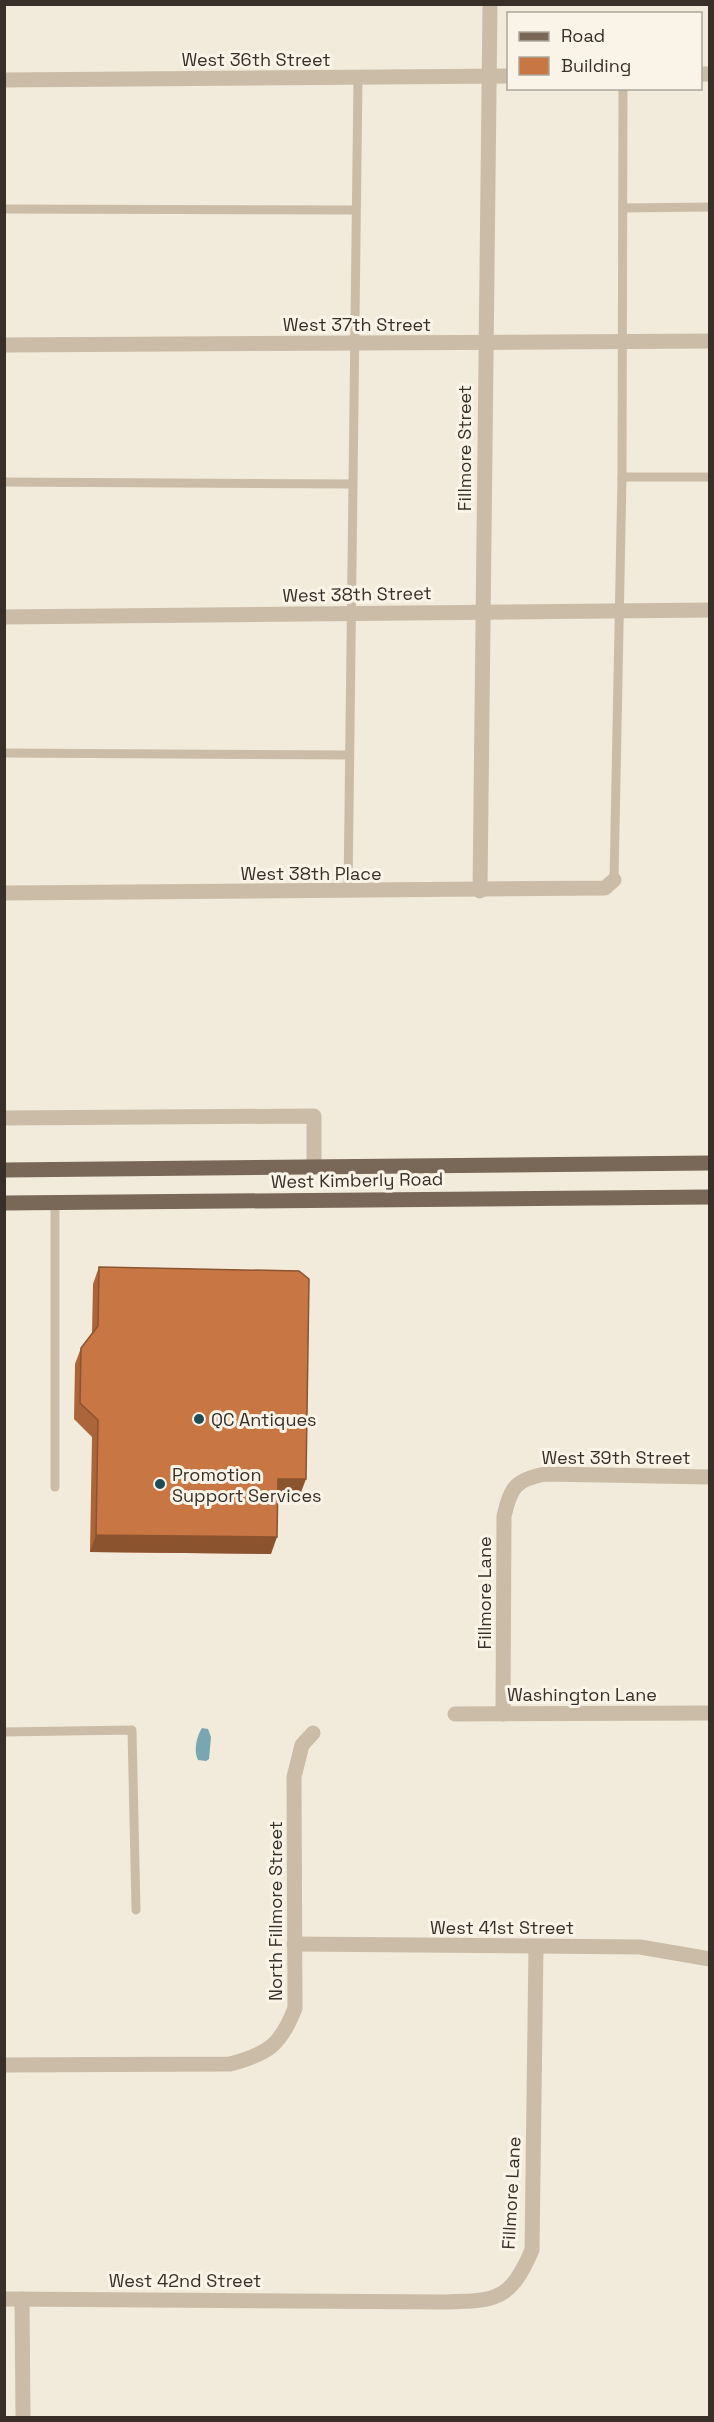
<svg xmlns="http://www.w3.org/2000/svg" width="714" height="2422" viewBox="0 0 714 2422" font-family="'Space Grotesk',sans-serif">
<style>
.water{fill:#79a6b0}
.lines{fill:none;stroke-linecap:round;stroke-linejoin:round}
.service{stroke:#cbbca7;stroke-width:9}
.minor{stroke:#cbbca7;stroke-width:15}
.primary{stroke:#796858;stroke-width:15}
.wall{fill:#ac653a}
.shaded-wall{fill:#8c532f}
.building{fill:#c87643;stroke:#8c532f;stroke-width:1.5}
.poi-dot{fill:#1c4d59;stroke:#faf4e8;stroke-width:2}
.labels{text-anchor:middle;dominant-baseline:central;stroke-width:6;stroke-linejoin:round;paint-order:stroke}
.street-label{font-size:18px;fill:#372f28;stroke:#faf4e8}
.poi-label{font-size:18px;fill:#372f28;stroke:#faf4e8;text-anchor:start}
</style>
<rect width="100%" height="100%" fill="#f2ebdb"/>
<path class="water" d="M202,1728L208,1729L211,1737L209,1759L206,1761L198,1760C193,1751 197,1735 202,1728Z"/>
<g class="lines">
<g class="service">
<path d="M623,208L710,207"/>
<path d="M4,209L355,210"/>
<path d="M622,477H710"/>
<path d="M4,482L352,484"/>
<path d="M4,753L349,755"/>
<path d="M614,880L622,477L623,88"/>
<path d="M348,892L358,77"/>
<path d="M55,1203V1487"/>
<path d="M4,1732L132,1730L136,1910"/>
</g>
<g class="minor">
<path d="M700,74H710"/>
<path d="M4,80L508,76"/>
<path d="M4,345L710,341"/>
<path d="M4,617L710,610"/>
<path d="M480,891L490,4"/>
<path d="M4,893L605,888L614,880"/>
<path d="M4,1118L314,1116V1167"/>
<path d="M455,1714L710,1713"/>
<path d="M503,1714L504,1516C511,1487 515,1480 545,1474L710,1477"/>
<path d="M294,1944L640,1947L710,1959"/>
<path d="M4,2065L230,2064C268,2054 281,2045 295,2008L294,1777L302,1745L313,1733"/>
<path d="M4,2299L444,2302C496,2301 510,2301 532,2250L536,1947"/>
<path d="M22,2299L23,2418"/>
</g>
<g class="primary">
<path d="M4,1170L710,1163"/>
<path d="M4,1203L710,1197"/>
</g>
</g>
<path class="wall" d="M99,1267L300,1495H277L271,1554L90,1552L92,1437L74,1419L75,1364L81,1348L92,1333L93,1284Z"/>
<g class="shaded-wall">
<path d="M278,1479H306L300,1495H272Z"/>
<path d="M96,1535L277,1537L271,1554L90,1552Z"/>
</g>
<path class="building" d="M99,1267L299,1271L309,1279L306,1479H278L277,1537L96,1535L98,1420L80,1403L81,1348L98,1326Z"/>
<g class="poi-dot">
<circle cx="199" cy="1419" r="6"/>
<circle cx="160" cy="1484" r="6"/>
</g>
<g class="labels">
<g class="street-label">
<text x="256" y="59">West 36th Street</text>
<text x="357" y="324">West 37th Street</text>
<text transform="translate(464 448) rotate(-90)">Fillmore Street</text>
<text transform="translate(357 594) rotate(-1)">West 38th Street</text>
<text x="311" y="873">West 38th Place</text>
<text transform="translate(357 1180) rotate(-1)">West Kimberly Road</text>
<text x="616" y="1457">West 39th Street</text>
<text transform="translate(484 1593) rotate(-90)">Fillmore Lane</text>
<text x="582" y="1694">Washington Lane</text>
<text transform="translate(275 1911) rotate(-90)">North Fillmore Street</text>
<text x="502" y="1927">West 41st Street</text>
<text transform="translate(511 2193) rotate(-87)">Fillmore Lane</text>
<text x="185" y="2280">West 42nd Street</text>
</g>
<g class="poi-label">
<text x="211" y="1419">QC Antiques</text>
<text x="172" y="1474">Promotion<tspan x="172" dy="21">Support Services</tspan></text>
</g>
</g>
<rect width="714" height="2422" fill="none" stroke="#372f28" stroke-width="12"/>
<rect x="507" y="12" width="195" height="78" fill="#faf4e8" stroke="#aca59b" stroke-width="1.5"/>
<rect x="519" y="32" width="30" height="9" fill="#796858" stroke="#aca59b" stroke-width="1.5"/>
<text x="561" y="42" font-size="18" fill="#372f28">Road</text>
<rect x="519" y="57" width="30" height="18" fill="#c87643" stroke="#aca59b" stroke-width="1.5"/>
<text x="561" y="72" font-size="18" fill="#372f28">Building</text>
</svg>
